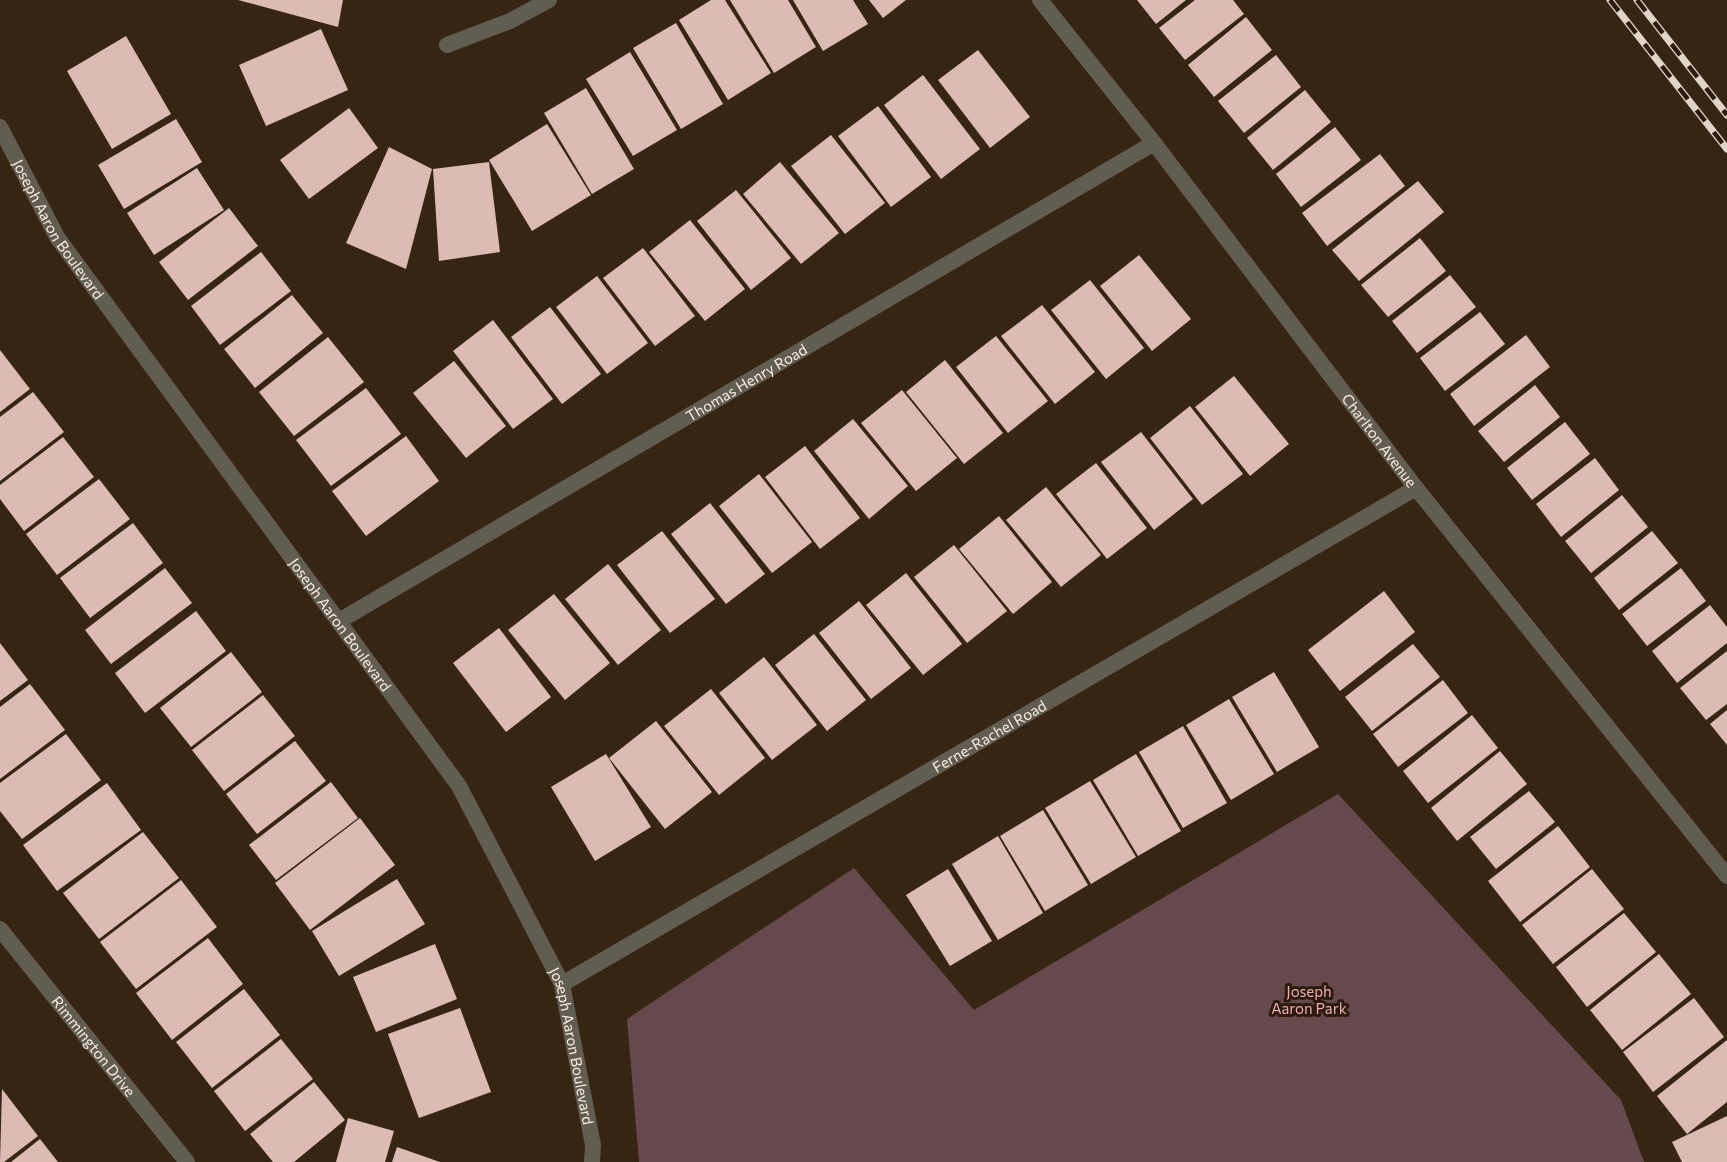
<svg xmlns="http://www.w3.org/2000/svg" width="1727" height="1162" viewBox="0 0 1727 1162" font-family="Commissioner,sans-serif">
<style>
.green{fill:#65494c}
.building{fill:#dcbcb2}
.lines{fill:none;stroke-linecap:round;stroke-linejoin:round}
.minor{stroke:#625d51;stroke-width:16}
.tertiary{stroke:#625d51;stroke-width:16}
.rail-casing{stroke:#e1d4c8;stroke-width:7}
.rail{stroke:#2c1b0a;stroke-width:4.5;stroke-dasharray:14;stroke-linecap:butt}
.labels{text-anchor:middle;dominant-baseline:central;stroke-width:6;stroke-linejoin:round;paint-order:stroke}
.street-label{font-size:15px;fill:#f9ede2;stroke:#2c1b0a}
.park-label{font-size:15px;fill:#ecadb3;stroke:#2c1b0a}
</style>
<rect width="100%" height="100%" fill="#372514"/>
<path class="green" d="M1338,794L1621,1100L1644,1162H639L627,1019L854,868L974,1010Z"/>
<g class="building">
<path d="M238,0H343L338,27Z"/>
<path d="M711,0H725L771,73L728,100L679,20Z"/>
<path d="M730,0H788L816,47L774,73Z"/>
<path d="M793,0H853L868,24L823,51Z"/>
<path d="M869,0H906L883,18Z"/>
<path d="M1137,0H1186L1156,24Z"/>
<path d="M1195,0H1233L1244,14L1185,60L1159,28Z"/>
<path d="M1246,17L1272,50L1214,97L1188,65Z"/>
<path d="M676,23L723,104L681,129L633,48Z"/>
<path d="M321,29L348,90L266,126L239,65Z"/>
<path d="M126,36L171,114L112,149L67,71Z"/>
<path d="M978,50L1030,117L990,148L938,80Z"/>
<path d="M630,52L677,130L633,156L586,79Z"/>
<path d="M1276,55L1301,87L1244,133L1218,101Z"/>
<path d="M923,75L980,149L941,179L884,105Z"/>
<path d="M586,88L634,169L592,194L544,113Z"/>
<path d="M1305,90L1331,122L1273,170L1247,138Z"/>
<path d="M878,106L931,177L891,207L838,136Z"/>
<path d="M349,108L378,148L309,199L280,160Z"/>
<path d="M176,119L202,162L124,209L98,165Z"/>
<path d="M547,124L591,195L532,231L489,160Z"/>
<path d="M1335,127L1361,160L1301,207L1276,174Z"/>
<path d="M831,135L885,203L845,234L791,166Z"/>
<path d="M389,147L432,169L406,269L346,243Z"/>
<path d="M1380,154L1405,186L1327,246L1302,213Z"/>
<path d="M489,162L500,252L439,261L433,169Z"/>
<path d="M780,162L839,233L801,264L743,194Z"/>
<path d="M197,168L224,210L154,255L127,213Z"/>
<path d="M1418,181L1444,212L1359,281L1332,250Z"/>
<path d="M736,190L791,258L751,290L697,221Z"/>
<path d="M229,208L258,246L188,300L159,262Z"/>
<path d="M690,220L745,289L705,321L649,252Z"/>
<path d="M1420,238L1446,271L1388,317L1361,285Z"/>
<path d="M643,248L695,316L655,346L603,278Z"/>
<path d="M261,252L291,291L220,345L191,306Z"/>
<path d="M1139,255L1191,319L1152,351L1100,286Z"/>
<path d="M1450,275L1476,307L1417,353L1392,321Z"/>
<path d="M597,276L648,343L607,374L556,307Z"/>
<path d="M1090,280L1144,348L1106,379L1051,310Z"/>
<path d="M292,295L323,333L255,388L224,349Z"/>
<path d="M1042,305L1095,372L1055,404L1001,336Z"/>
<path d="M550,307L601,374L562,404L511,337Z"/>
<path d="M1480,312L1505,344L1445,391L1420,358Z"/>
<path d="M493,320L553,399L513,429L453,351Z"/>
<path d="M1526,335L1550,367L1474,426L1450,394Z"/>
<path d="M996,336L1048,401L1008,433L956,367Z"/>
<path d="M328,337L364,382L294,436L259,392Z"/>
<path d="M0,350L30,389L0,412Z"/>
<path d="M945,360L1003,433L964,464L906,392Z"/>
<path d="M454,361L506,426L466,458L413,393Z"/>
<path d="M1234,376L1289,444L1250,476L1195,407Z"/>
<path d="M1535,385L1560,417L1504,462L1478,431Z"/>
<path d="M366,388L401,434L331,486L296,440Z"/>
<path d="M902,390L957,458L916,491L861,423Z"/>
<path d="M33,392L64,432L0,481V417Z"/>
<path d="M1190,406L1243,474L1202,505L1150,438Z"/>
<path d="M853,419L908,486L869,519L814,451Z"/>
<path d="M1565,422L1590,454L1532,500L1507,468Z"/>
<path d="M1141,432L1193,499L1154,530L1101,462Z"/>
<path d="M406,436L439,481L366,536L332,491Z"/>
<path d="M63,437L94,477L24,531L0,499V485Z"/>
<path d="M805,446L860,518L820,549L765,477Z"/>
<path d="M1595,458L1619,490L1561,537L1536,504Z"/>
<path d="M1096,463L1147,528L1107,559L1056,494Z"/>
<path d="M759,474L812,542L772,573L719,506Z"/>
<path d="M99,479L130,519L57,575L26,534Z"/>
<path d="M1046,487L1101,555L1061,587L1006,520Z"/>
<path d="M1622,495L1648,527L1591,573L1565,541Z"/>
<path d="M710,503L765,574L726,604L671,534Z"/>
<path d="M999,516L1052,582L1013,614L959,549Z"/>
<path d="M133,523L163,563L90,618L60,578Z"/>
<path d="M662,531L715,599L670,633L617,565Z"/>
<path d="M1652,531L1678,563L1619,610L1594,578Z"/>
<path d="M954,545L1007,611L967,643L914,577Z"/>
<path d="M608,564L661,630L618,665L565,599Z"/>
<path d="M165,568L192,603L111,664L85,630Z"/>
<path d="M1681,568L1706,601L1647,646L1622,614Z"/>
<path d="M906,573L962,644L923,675L866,605Z"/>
<path d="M1384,591L1415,632L1340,691L1308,650Z"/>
<path d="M554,594L610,663L565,700L508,630Z"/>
<path d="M859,601L911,668L871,699L819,633Z"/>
<path d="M1710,605L1727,627V643L1677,683L1652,651Z"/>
<path d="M196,611L226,651L145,713L115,673Z"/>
<path d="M499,628L551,697L506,732L453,663Z"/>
<path d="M814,634L866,700L827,731L775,665Z"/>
<path d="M0,643L28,680L0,701Z"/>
<path d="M1413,644L1440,677L1372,731L1345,697Z"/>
<path d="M1727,651V704L1706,720L1680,688Z"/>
<path d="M231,652L262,692L191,747L160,708Z"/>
<path d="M764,657L817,725L772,760L719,693Z"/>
<path d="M1274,672L1319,747L1277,772L1232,697Z"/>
<path d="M1443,680L1468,713L1398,767L1373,734Z"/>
<path d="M30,684L65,730L0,779V707Z"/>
<path d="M711,689L765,758L719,795L664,726Z"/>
<path d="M263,695L295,736L224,791L192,750Z"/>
<path d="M1229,699L1274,774L1231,800L1186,725Z"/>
<path d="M1727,710V745L1710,724Z"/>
<path d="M1472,715L1498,748L1428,803L1403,771Z"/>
<path d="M656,721L712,792L665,829L609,758Z"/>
<path d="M1183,726L1227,803L1183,828L1139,752Z"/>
<path d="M66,734L101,780L22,839L0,811V783Z"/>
<path d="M295,741L326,781L257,834L226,794Z"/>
<path d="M1500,751L1527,784L1457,841L1431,808Z"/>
<path d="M606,754L651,827L595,861L551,787Z"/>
<path d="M1136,754L1181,831L1138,856L1093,780Z"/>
<path d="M1090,781L1136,857L1091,884L1045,808Z"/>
<path d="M331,782L358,818L276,880L249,845Z"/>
<path d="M107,783L141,830L57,891L23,845Z"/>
<path d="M1529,791L1555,822L1496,869L1470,837Z"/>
<path d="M1043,810L1088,885L1045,911L1000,836Z"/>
<path d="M360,818L395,865L310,930L275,883Z"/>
<path d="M1558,826L1590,867L1520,922L1488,881Z"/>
<path d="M143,832L179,878L99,939L63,893Z"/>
<path d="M998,836L1043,913L998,940L952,864Z"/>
<path d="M948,869L992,941L950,966L906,895Z"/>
<path d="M1592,869L1624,909L1553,964L1522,925Z"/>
<path d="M397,879L425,924L339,976L312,931Z"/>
<path d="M181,880L217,927L136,989L100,942Z"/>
<path d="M1624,913L1656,952L1587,1007L1556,967Z"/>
<path d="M208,938L243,984L172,1040L136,993Z"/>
<path d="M435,944L457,999L376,1032L353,977Z"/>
<path d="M1659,954L1691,994L1622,1050L1590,1010Z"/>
<path d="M244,989L280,1035L212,1088L176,1042Z"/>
<path d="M1694,998L1724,1037L1653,1092L1623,1052Z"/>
<path d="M460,1008L491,1092L419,1118L388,1034Z"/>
<path d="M281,1039L313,1079L245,1131L214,1091Z"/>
<path d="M1727,1040V1102L1687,1134L1657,1096Z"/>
<path d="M314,1082L345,1120L294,1162H273L250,1134Z"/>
<path d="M2,1089L38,1136L4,1162H0Z"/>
<path d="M1727,1116V1162H1682L1672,1142Z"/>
<path d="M348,1118L394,1131L385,1162H336Z"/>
<path d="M40,1139L58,1162H11Z"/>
<path d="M397,1147L440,1162H392Z"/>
</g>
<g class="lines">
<g class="minor">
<path id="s1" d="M1040,0L1154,143L1416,488L1727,876"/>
<path d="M447,45L510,21L549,0"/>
<path id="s2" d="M339,621L1154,143"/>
<path id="s3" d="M0,929L187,1162"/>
<path id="s4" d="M562,984L1416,488"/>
</g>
<path class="tertiary" id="s5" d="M0,127L57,237L459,786L562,984L593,1145L592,1162"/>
<g class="rail-casing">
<g id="rail">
<path d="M1610,0L1727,149"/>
<path d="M1637,0L1727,115"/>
</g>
</g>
<use href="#rail" class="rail"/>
</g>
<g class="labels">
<g class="street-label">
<text stroke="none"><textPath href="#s5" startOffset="118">Joseph Aaron Boulevard</textPath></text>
<text stroke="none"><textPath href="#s2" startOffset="472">Thomas Henry Road</textPath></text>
<text stroke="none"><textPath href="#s1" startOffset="556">Charlton Avenue</textPath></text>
<text stroke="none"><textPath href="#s5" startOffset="604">Joseph Aaron Boulevard</textPath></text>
<text stroke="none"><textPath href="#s4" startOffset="494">Ferne-Rachel Road</textPath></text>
<text stroke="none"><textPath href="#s3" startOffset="150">Rimmington Drive</textPath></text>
<text stroke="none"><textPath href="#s5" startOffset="1090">Joseph Aaron Boulevard</textPath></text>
</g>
<g class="park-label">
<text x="1309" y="991">Joseph<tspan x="1309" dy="17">Aaron Park</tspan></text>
</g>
</g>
</svg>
